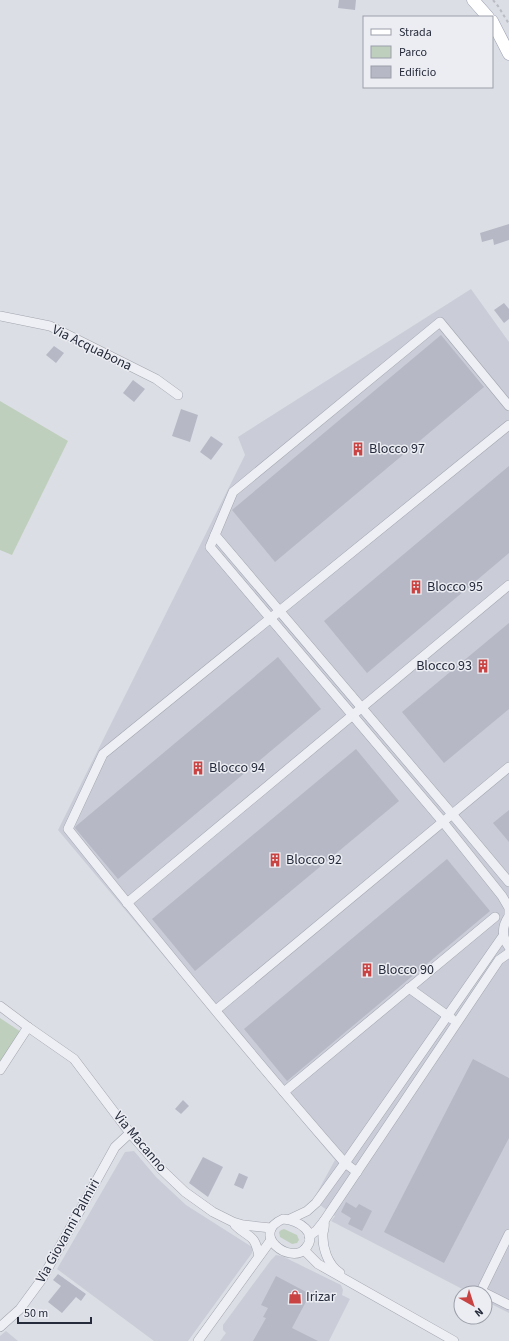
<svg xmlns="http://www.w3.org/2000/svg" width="509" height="1341" viewBox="0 0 509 1341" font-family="'Source Sans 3',sans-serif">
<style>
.built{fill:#cacdd7}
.green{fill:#bfcfbd}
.building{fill:#b6b9c5}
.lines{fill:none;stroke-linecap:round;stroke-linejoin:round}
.minor-casing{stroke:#a2a5af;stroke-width:10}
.major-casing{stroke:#9ba1b1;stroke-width:13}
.path{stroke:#babcc4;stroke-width:2;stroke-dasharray:3 3;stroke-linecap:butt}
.minor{stroke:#eeeff4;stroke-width:9}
.major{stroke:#fff;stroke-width:12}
.labels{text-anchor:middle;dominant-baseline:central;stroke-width:3;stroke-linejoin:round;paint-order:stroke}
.street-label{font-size:14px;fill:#262b3b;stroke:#ebedf3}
.poi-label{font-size:14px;fill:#262b3b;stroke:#ebedf3;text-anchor:start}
</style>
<rect width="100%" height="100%" fill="#dcdee5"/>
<g class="built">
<path d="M471,289L509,342V1313L485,1301V1293H470L331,1221L335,1216L313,1200L335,1160L58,830L245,455L238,437Z"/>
<path d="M134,1151L156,1177L186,1205L252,1247V1253L188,1341H154L57,1269L125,1152Z"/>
<path d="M276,1255L282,1256L341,1285L343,1290L342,1295L350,1299L329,1341H220L226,1333L223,1330V1325L271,1260Z"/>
<path d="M6,1331L18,1341H0V1336Z"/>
</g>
<g class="green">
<path d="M0,401L68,441L12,555L0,550Z"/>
<path d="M0,1018L21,1032L0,1063Z"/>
<path d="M284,1229L297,1235L299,1240L297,1243L292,1244L280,1237L279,1232L281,1230Z"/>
</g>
<g class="building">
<path d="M339,0H356L355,10L338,8Z"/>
<path d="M509,224V240L494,245L493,239L482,242L480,233Z"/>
<path d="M504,303L509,309V319L504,323L494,310Z"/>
<path d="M441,335L484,387L275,562L232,510Z"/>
<path d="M54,346L64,353L56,363L46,355Z"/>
<path d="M133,380L145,389L134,402L123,393Z"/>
<path d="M181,409L198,415L190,442L172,436Z"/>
<path d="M211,436L223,444L211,460L200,452Z"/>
<path d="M509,466V553L367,673L324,621Z"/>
<path d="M509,623V709L444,763L402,712Z"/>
<path d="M278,657L321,709L118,879L75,828L76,826Z"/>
<path d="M356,749L399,801L195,971L152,919Z"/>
<path d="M509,810V842L493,823Z"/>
<path d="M447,859L490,911L287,1081L244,1029Z"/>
<path d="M473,1059L509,1078V1138L444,1263L384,1232Z"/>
<path d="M183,1100L189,1106L181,1114L175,1109Z"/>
<path d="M203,1157L223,1167L208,1197L189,1183Z"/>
<path d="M239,1173L248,1177L243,1189L234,1185Z"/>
<path d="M346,1202L356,1208L359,1204L372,1211L362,1231L348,1224L351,1218L341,1212Z"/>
<path d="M58,1274L86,1294L81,1301L76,1297L62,1313L48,1302L61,1286L53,1280Z"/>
<path d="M276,1276L310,1294L292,1328L318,1341H253L266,1318L263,1317L268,1308L261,1305Z"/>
</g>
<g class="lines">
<g class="minor-casing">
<g id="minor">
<path d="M0,316L50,326L156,379L178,395"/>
<path d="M509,406L440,322L233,492L210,547L443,822L502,896L509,908V914"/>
<path d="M215,535L452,814L509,882"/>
<path d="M127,903L509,585"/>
<path d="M509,916C502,926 501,936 509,947"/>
<path d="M409,988L452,1019"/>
<path d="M0,1006L28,1027L74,1059L130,1133L162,1170L185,1192L213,1212L233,1222L243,1225L271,1228"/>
<path d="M216,1010L509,767"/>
<path d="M0,1070L28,1027"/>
<path d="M284,1092L495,917"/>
<path d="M357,1172L345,1163C250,1054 158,942 68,829L103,754L509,425"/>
<path d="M283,1219C298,1220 320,1233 305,1249C290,1265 249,1234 283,1219Z"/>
<path d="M290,1219L307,1211L316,1203L345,1163L503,936"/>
<path d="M324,1221C325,1226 324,1228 323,1233C322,1248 328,1265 340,1273"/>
<path d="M235,1225C249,1239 254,1232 259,1256"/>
<path d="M309,1236L316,1231L324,1221L499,960L509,953"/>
<path d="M304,1250L318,1264L454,1341"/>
<path d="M484,1293L481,1291L509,1234"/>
<path d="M485,1293L509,1305"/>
<path d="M0,1327L20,1309L42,1279L115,1147L130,1133"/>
<path d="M198,1341L271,1240"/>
</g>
</g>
<g class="major-casing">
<g id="major">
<path d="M473,0L488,17"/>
<path d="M492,21L509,54"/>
</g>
</g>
<path class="path" d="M493,0L498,6L509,24"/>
<use href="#minor" class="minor"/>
<use href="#major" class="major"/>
</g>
<defs>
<g id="building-bare" transform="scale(1.08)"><path d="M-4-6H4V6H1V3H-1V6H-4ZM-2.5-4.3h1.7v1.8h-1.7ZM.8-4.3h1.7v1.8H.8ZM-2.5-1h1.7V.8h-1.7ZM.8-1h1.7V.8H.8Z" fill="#c94342" stroke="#ebedf3" stroke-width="2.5" paint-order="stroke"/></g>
<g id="shop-bare" transform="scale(1.08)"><path d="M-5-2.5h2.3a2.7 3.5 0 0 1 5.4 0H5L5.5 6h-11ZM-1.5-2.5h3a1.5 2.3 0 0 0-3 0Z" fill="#c94342" stroke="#ebedf3" stroke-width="2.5" paint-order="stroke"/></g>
</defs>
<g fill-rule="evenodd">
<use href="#building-bare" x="358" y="449"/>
<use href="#building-bare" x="416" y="587"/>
<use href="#building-bare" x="483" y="666"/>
<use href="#building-bare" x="198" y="768"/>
<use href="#building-bare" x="275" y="860"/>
<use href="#building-bare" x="367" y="970"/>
<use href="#shop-bare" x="295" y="1297"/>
</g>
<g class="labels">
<g class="street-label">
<text transform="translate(92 348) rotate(26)">Via Acquabona</text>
<text transform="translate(140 1142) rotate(50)">Via Macanno</text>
<text transform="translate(68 1231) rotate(-61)">Via Giovanni Palmiri</text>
</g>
<g class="poi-label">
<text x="369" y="449">Blocco 97</text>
<text x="427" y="587">Blocco 95</text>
<text x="472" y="666" text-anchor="end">Blocco 93</text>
<text x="209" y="768">Blocco 94</text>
<text x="286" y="860">Blocco 92</text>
<text x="378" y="970">Blocco 90</text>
<text x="306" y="1297">Irizar</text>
</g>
</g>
<rect x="363" y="16" width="130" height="72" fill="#ebedf3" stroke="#9c9fa9"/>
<rect x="371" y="29" width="20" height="6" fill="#ffffff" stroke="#9c9fa9"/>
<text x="399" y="36" font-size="12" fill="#262b3b">Strada</text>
<rect x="371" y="46" width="20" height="12" fill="#bfcfbd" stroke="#9c9fa9"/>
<text x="399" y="56" font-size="12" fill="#262b3b">Parco</text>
<rect x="371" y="66" width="20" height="12" fill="#b6b9c5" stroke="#9c9fa9"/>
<text x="399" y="76" font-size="12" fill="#262b3b">Edificio</text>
<g transform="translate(473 1305) rotate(141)"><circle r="19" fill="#ebedf3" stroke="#9c9fa9"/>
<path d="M0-3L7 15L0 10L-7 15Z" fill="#c94342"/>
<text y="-6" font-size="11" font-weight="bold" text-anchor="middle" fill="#262b3b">N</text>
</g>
<path d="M18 1317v6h73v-6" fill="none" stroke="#262b3b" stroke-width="2"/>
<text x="24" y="1317" font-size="12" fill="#262b3b" stroke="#ebedf3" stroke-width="3" paint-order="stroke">50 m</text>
</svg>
